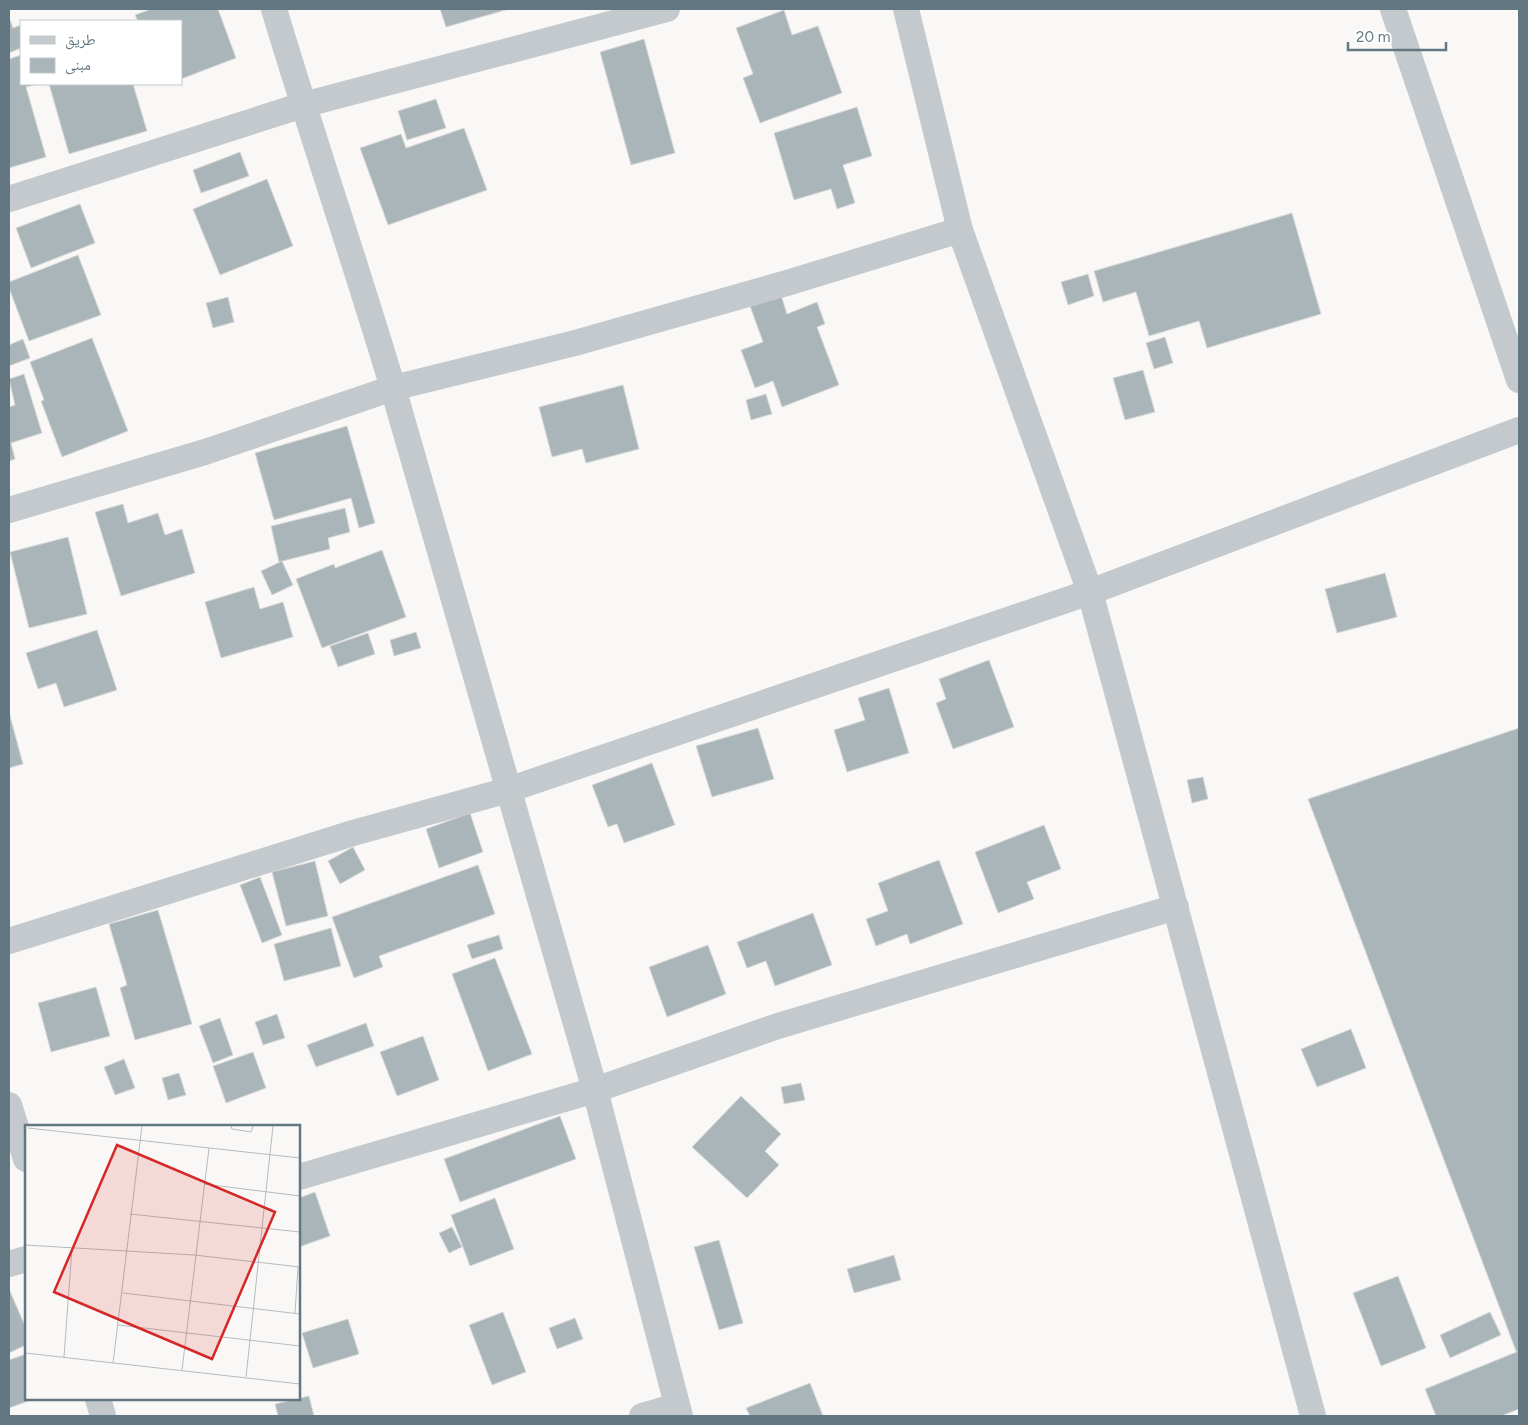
<svg xmlns="http://www.w3.org/2000/svg" width="1528" height="1425" viewBox="0 0 1528 1425" font-family="Figtree,'Noto Naskh Arabic',sans-serif">
<style>
.building{fill:#aab5b9;stroke:#dadad8}
.lines{fill:none;stroke-linecap:round;stroke-linejoin:round}
.minor{stroke:#c3c9cc;stroke-width:26}
.inset-road{fill:none;stroke:#b4bcc1;stroke-width:1}
.view{fill:#d62828;fill-opacity:0.15;stroke:#d62828;stroke-width:2.5}
.inset-edge{fill:none;stroke:#627782;stroke-width:2.5}
</style>
<rect width="100%" height="100%" fill="#f9f8f6"/>
<g class="building">
<path d="M151,9H218L236,58L181,79V21H138L135,15Z"/>
<path d="M440,9H509L446,27Z"/>
<path d="M784,10L792,35L818,26L842,93L760,123L743,78L753,74L736,28Z"/>
<path d="M9,17L13,28L21,25V48L9,53Z"/>
<path d="M644,39L675,153L631,165L600,52Z"/>
<path d="M21,55V84H38L26,87L46,157L9,168V59Z"/>
<path d="M49,84H133L147,131L69,154Z"/>
<path d="M436,99L446,128L407,140L398,111Z"/>
<path d="M857,107L872,156L843,165L855,203L837,209L831,189L794,200L774,133Z"/>
<path d="M464,128L487,190L388,225L360,148L401,134L406,148Z"/>
<path d="M240,152L249,176L201,193L193,170Z"/>
<path d="M267,179L293,246L220,275L193,209Z"/>
<path d="M80,204L95,243L31,268L16,228Z"/>
<path d="M1292,213L1321,314L1207,348L1199,321L1149,336L1136,292L1103,302L1094,271Z"/>
<path d="M78,255L101,315L29,341L9,288V282Z"/>
<path d="M1088,274L1094,296L1068,305L1061,282Z"/>
<path d="M781,295L787,314L817,302L825,324L817,327L839,385L782,407L773,381L755,388L741,350L763,342L750,306Z"/>
<path d="M228,297L234,322L213,328L206,303Z"/>
<path d="M1165,337L1173,363L1154,369L1146,343Z"/>
<path d="M92,338L128,431L62,457L41,401L44,400L30,362Z"/>
<path d="M23,339L30,358L9,366V345Z"/>
<path d="M1143,370L1155,412L1125,420L1113,378Z"/>
<path d="M24,374L42,433L11,443L15,459L9,461V407L15,405L9,379Z"/>
<path d="M623,385L639,449L586,463L582,449L552,457L539,407Z"/>
<path d="M766,394L772,414L751,420L746,400Z"/>
<path d="M347,426L375,523L359,528L351,498L274,520L255,453Z"/>
<path d="M123,504L128,523L158,513L165,535L182,529L195,573L121,596L95,512Z"/>
<path d="M345,508L350,532L328,538L330,549L279,562L271,526Z"/>
<path d="M68,537L87,614L29,628L10,552Z"/>
<path d="M382,550L406,617L322,648L296,579L334,564L335,568Z"/>
<path d="M282,561L293,585L272,595L261,571Z"/>
<path d="M1385,573L1397,617L1337,633L1325,589Z"/>
<path d="M254,587L260,609L283,602L293,637L221,658L205,602Z"/>
<path d="M97,630L117,690L64,707L56,683L38,689L26,653Z"/>
<path d="M416,632L421,648L394,656L390,640Z"/>
<path d="M368,633L375,654L338,667L330,646Z"/>
<path d="M989,660L1014,727L953,749L936,703L946,699L939,679Z"/>
<path d="M889,688L909,753L847,772L834,730L865,720L858,698Z"/>
<path d="M9,712L23,764L9,768Z"/>
<path d="M758,728L774,779L712,797L696,746Z"/>
<path d="M1519,728V1359L1308,799Z"/>
<path d="M652,763L675,825L624,843L617,824L608,827L592,785Z"/>
<path d="M1203,777L1208,799L1192,803L1187,780Z"/>
<path d="M470,813L483,852L439,868L426,829Z"/>
<path d="M1044,825L1061,869L1027,882L1034,899L998,913L975,852Z"/>
<path d="M353,847L365,870L340,884L328,861Z"/>
<path d="M939,860L963,924L910,944L907,934L876,946L866,919L888,911L878,883Z"/>
<path d="M315,861L328,916L286,926L272,872Z"/>
<path d="M478,865L495,914L379,956L383,967L354,978L332,917Z"/>
<path d="M260,877L282,935L262,943L240,885Z"/>
<path d="M158,910L192,1024L135,1040L120,988L127,985L109,924Z"/>
<path d="M813,913L832,965L775,986L766,961L747,968L737,942Z"/>
<path d="M331,928L341,966L284,981L274,944Z"/>
<path d="M499,935L503,949L472,959L467,945Z"/>
<path d="M708,945L726,994L667,1017L649,967Z"/>
<path d="M495,958L532,1054L488,1071L452,974Z"/>
<path d="M96,987L110,1036L51,1052L38,1003Z"/>
<path d="M277,1014L285,1038L263,1045L255,1022Z"/>
<path d="M220,1018L233,1055L213,1063L199,1026Z"/>
<path d="M366,1023L374,1046L316,1067L307,1045Z"/>
<path d="M1351,1029L1366,1068L1317,1087L1301,1049Z"/>
<path d="M423,1036L439,1080L397,1096L380,1052Z"/>
<path d="M253,1052L266,1088L226,1103L213,1066Z"/>
<path d="M124,1059L135,1088L115,1095L104,1067Z"/>
<path d="M179,1073L186,1095L168,1100L162,1078Z"/>
<path d="M801,1083L805,1100L784,1104L781,1087Z"/>
<path d="M741,1096L781,1134L765,1151L779,1165L747,1198L692,1147Z"/>
<path d="M560,1116L576,1159L460,1202L444,1159Z"/>
<path d="M315,1192L330,1236L299,1247V1198Z"/>
<path d="M495,1198L514,1249L470,1266L451,1215Z"/>
<path d="M452,1227L462,1247L449,1253L439,1233Z"/>
<path d="M719,1240L743,1323L719,1330L694,1247Z"/>
<path d="M894,1255L901,1280L854,1293L847,1269Z"/>
<path d="M1398,1276L1426,1348L1381,1366L1353,1293Z"/>
<path d="M9,1289L26,1328V1345L9,1353Z"/>
<path d="M503,1312L526,1372L492,1385L469,1325Z"/>
<path d="M1490,1312L1501,1335L1450,1358L1440,1335Z"/>
<path d="M575,1318L583,1339L557,1349L549,1328Z"/>
<path d="M348,1319L359,1354L313,1368L302,1333Z"/>
<path d="M1519,1351V1409L1501,1416H1436L1425,1389Z"/>
<path d="M26,1354V1399H34L9,1408V1360Z"/>
<path d="M810,1383L823,1416H750L746,1408Z"/>
<path d="M309,1396L314,1416H278L275,1404Z"/>
</g>
<g class="lines">
<g class="minor">
<path d="M274,9C312,136 355,261 393,388L595,1090L680,1416"/>
<path d="M906,9L960,230L1090,592L1313,1416"/>
<path d="M1393,9L1519,380"/>
<path d="M9,199L303,105L667,9"/>
<path d="M9,510L205,452L393,388L575,343L787,283L960,230"/>
<path d="M9,941L353,833L508,790L1090,592L1519,430"/>
<path d="M9,1105L26,1159"/>
<path d="M299,1177L595,1090L778,1026L1176,907"/>
<path d="M9,1264L26,1259"/>
<path d="M98,1399L103,1416"/>
<path d="M642,1416L677,1406"/>
</g>
</g>
<g transform="translate(25 1125)">
<rect width="275" height="275" fill="#f9f8f6"/>
<path class="inset-road" d="M206,1L207,4L226,7L228,1M3,3L275,33M179,59L275,71M105,89L275,107M0,120L169,130L275,142M98,168L275,189M270,188L273,142M93,200L275,221M0,228L275,259M39,232L47,123M88,238L117,1M157,245L184,23M221,252L248,1"/>
<path class="view" d="M92,20L250,87L187,234L29,167Z"/>
<rect width="275" height="275" class="inset-edge"/>
</g>
<rect width="1528" height="1425" fill="none" stroke="#627782" stroke-width="20"/>
<rect x="20" y="20" width="162" height="65" fill="#ffffff" stroke="#c0c9cd"/>
<rect x="30" y="36" width="25" height="8" fill="#c3c9cc" stroke="#c0c9cd"/>
<text x="65" y="45" font-size="15" fill="#627782">طريق</text>
<rect x="30" y="58" width="25" height="15" fill="#aab5b9" stroke="#c0c9cd"/>
<text x="65" y="70" font-size="15" fill="#627782">مبنى</text>
<path d="M1348 42v8h98v-8" fill="none" stroke="#627782" stroke-width="2.5"/>
<text x="1356" y="42" font-size="15" fill="#627782" stroke="#ffffff" stroke-width="4" paint-order="stroke">20 m</text>
</svg>
